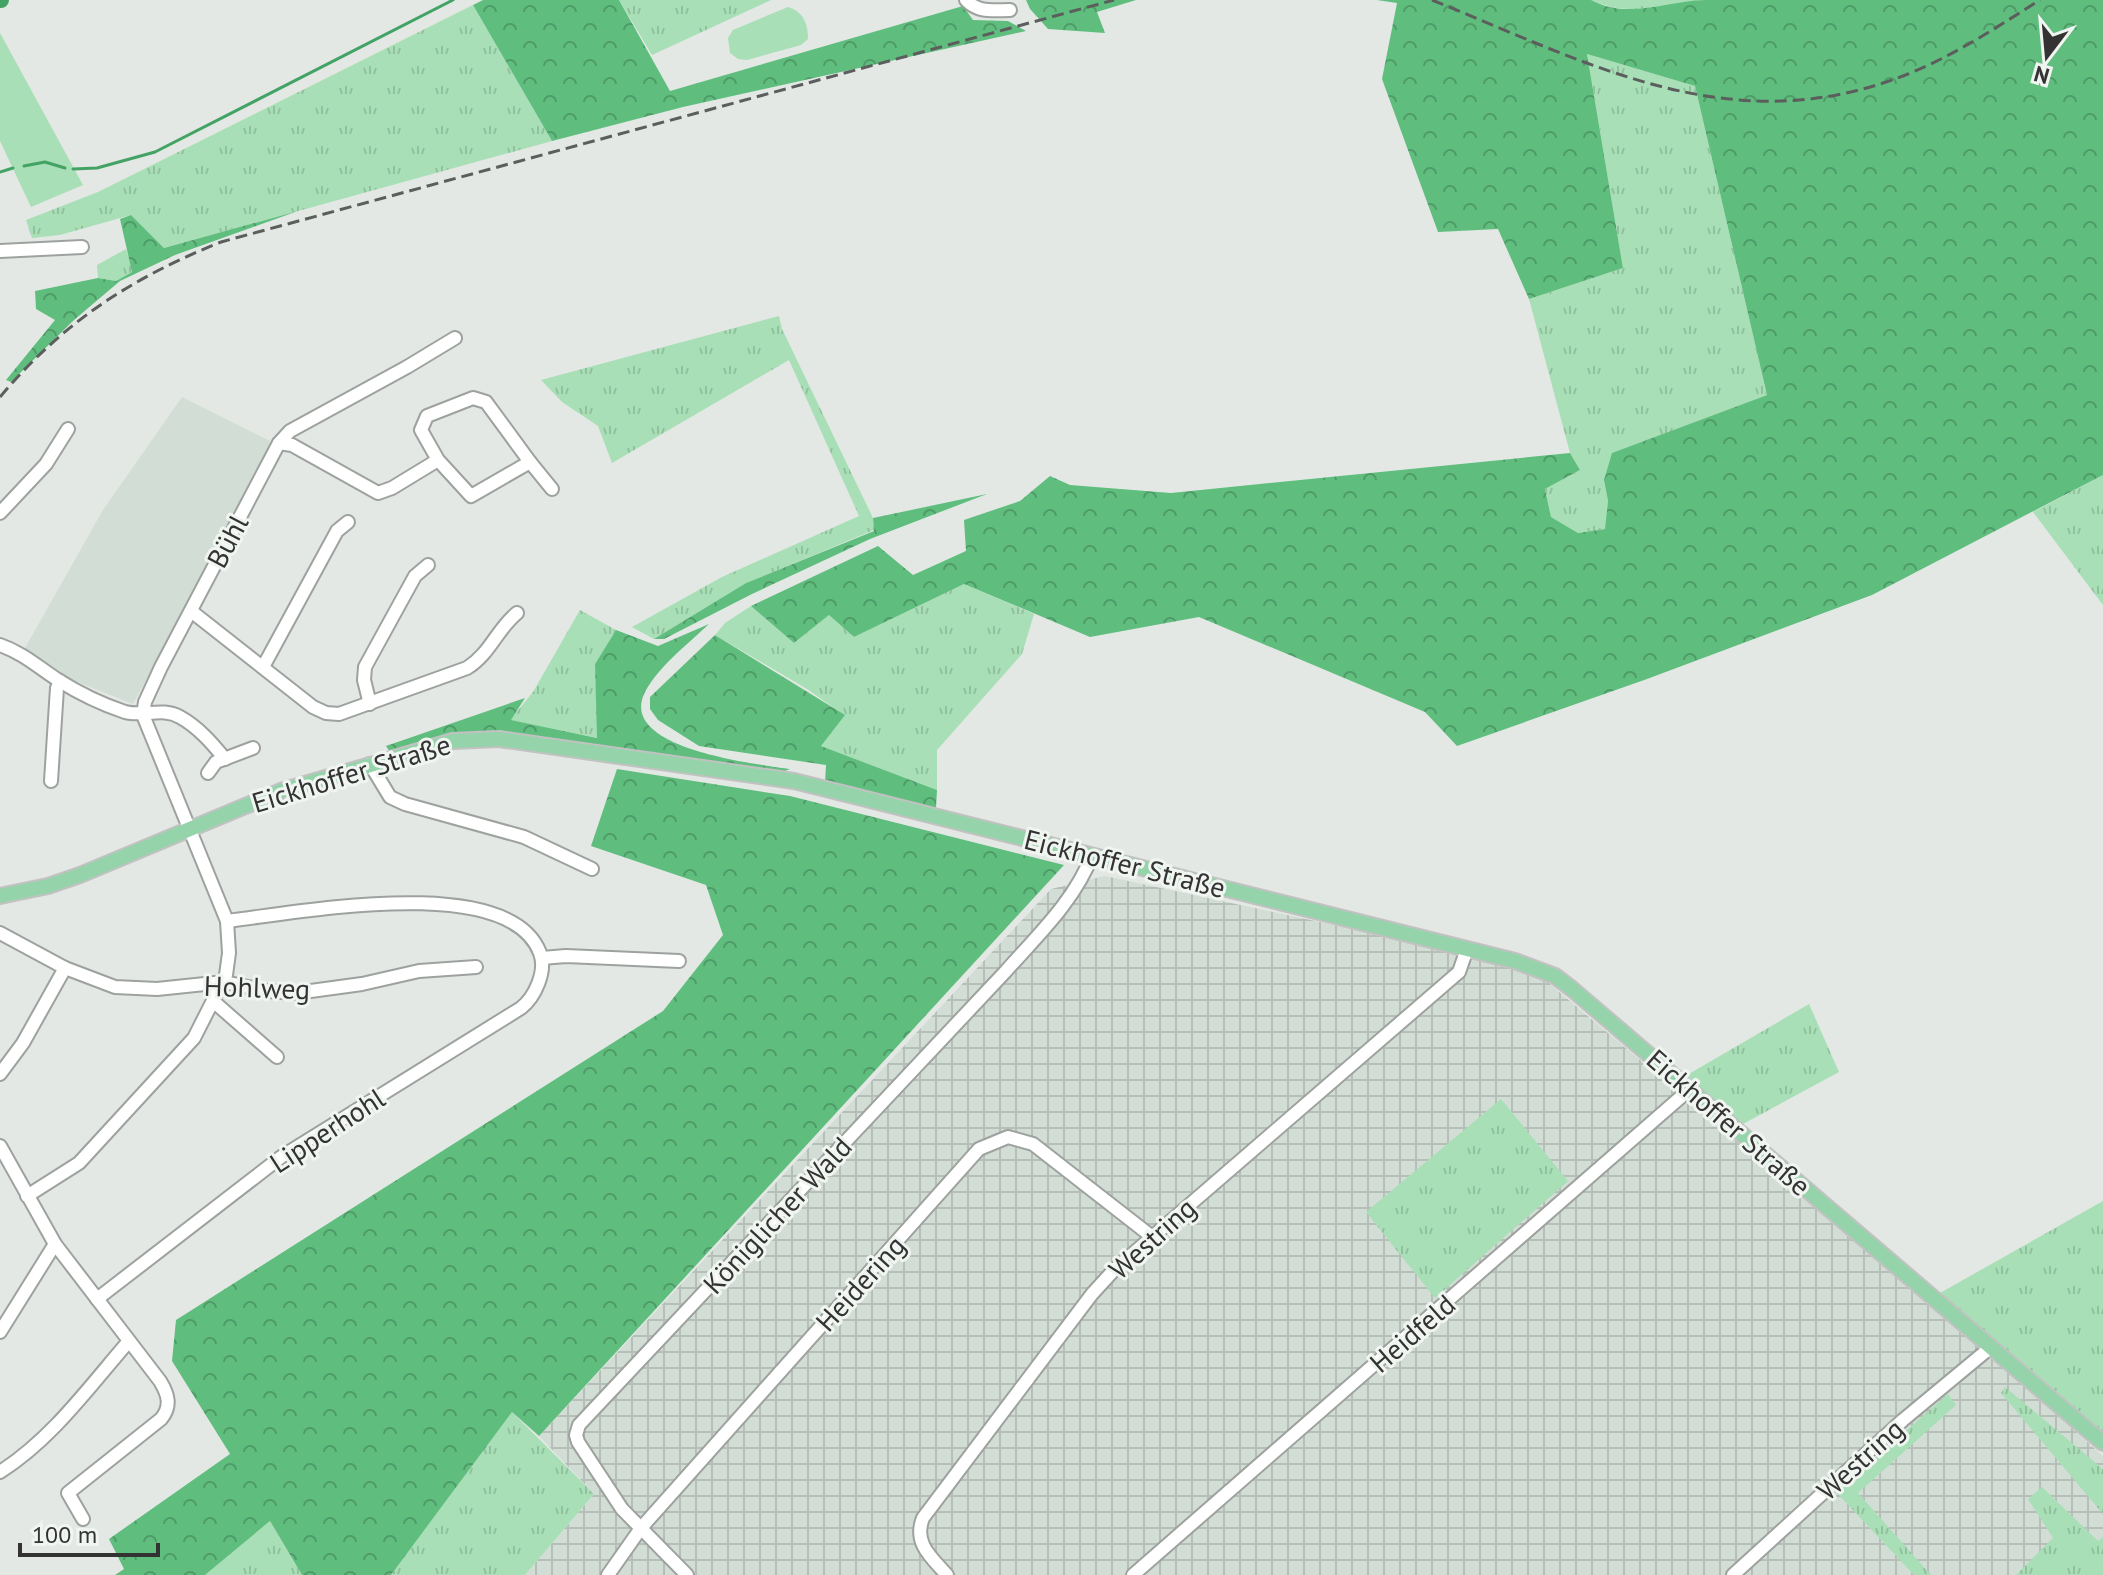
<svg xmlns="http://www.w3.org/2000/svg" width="2103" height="1575" viewBox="0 0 2103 1575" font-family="'PT Sans',sans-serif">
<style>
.built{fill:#d2ddd5}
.industrial{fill:url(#industrial-grid)}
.grass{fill:url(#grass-tufts)}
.forest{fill:url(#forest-crowns)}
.park{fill:#a8dfb6}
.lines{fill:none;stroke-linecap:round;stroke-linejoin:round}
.stream{stroke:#43a365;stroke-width:3}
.river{stroke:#43a365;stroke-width:16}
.minor-casing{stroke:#9ea29e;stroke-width:16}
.major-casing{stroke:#c2c2c2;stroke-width:18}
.minor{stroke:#fff;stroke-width:12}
.major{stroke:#95d3aa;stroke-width:14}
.rail{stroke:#5c5e5d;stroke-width:3;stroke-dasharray:12 6;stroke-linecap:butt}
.labels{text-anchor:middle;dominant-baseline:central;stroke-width:6;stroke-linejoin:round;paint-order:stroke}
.street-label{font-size:28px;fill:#323332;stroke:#f1f5f1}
</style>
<defs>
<pattern id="industrial-grid" width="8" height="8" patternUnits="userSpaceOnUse" patternTransform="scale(2)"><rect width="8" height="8" fill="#d2ddd5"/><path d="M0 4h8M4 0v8" fill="none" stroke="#b5beb7"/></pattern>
<pattern id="grass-tufts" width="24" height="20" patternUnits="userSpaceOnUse" patternTransform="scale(2)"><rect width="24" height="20" fill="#a8dfb6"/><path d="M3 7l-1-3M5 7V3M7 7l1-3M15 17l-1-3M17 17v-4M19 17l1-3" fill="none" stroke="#91c09d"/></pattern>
<pattern id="forest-crowns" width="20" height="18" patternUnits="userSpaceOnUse" patternTransform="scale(2)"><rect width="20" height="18" fill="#5fbe7e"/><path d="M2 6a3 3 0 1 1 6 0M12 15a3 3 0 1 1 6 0" fill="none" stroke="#4f9b68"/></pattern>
</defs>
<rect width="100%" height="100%" fill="#e3e8e4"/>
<path class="built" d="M182,397L276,444L133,704L70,679L25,648L103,510Z"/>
<path class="industrial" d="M1105,876L1413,942L1538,974L1998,1362L2103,1456V1575H525L594,1494L539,1436L1051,889Z"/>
<g class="grass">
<path d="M619,0H771L652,55Z"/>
<path d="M1591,0H1701C1663,6 1627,17 1591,0Z"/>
<path d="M473,5L552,141L164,248L131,215L60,235L32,238L26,220L98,192Z"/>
<path d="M1587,54L1695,86L1767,395L1613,453L1604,480L1608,501L1606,529L1578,533L1551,517L1545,489L1580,470L1570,453L1529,299L1623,268Z"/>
<path d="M126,249L133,271L116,281L98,278L97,265Z"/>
<path d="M779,316L782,329L873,518L874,530L746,583L654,639L632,627L722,577L859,516L789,360L612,463L598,426L562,402L541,380Z"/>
<path d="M2103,475V605L2033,512Z"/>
<path d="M964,584L1034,614L1022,654L937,750V790L821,746L844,715L807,689L715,635L725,623L751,606L794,643L829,615L854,637Z"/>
<path d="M580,610L616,630L595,664L598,738L510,720L533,692Z"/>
<path d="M1809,1004L1839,1072L1743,1124L1738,1123L1687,1075Z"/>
<path d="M1501,1099L1568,1181L1435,1298L1366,1212Z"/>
<path d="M2103,1201V1432L1940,1293Z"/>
<path d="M2005,1387L2103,1469V1514L2001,1393Z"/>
<path d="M1948,1394L1956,1405L1858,1493L1931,1575H1914L1836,1492Z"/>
<path d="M512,1412L594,1494L525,1575H391Z"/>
<path d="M2042,1487L2098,1541L2103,1537V1575H2016L2053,1538L2028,1499Z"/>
<path d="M270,1521L302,1575H205Z"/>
</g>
<g class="forest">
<path d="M483,0H619L670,91L963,6L973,20L1008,21L1026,31L683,107L552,141L473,5Z"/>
<path d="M1026,0H1136L1097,12L1105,33L1048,29L1030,9Z"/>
<path d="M1377,0H1591C1629,20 1665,1 1705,0C1837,0 1970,0 2103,0V475L1872,595L1647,679L1457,746L1425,712L1199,617L1090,637L964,584L854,637L829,615L794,643L751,606L878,546L913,575L966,551L964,520L1020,501L1050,476L1070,485L1171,493L1570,453L1580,470L1545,489L1551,517L1578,533L1605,529L1608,501L1604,480L1612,453L1767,395L1695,86L1587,54L1623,268L1529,299L1498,229L1438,232L1382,79L1397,3Z"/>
<path d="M298,211L175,255L120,281L74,320L11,382L6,380L55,320L36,309L35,291L98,278L116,281L132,272L120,219L131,215L164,248Z"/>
<path d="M987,494L870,539L752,594L664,639H654L746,583L874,531L873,518Z"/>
<path d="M709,624C688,644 659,666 645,692C616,749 758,764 790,769L778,774L638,751L496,733L451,736L390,752L386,746L525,698L511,720L597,738L595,664L616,630L658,646Z"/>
<path d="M715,635L845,715L821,746L937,790L936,808L825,783L826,765L699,746L658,720L650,709V697Z"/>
<path d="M617,769L790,796L1064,865L539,1436L512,1412L391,1575H302L270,1521L205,1575H115L124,1569L109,1539L230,1454L172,1361L176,1320L663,1011L723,935L706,885L591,846Z"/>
</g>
<g class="park">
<path d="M788,7C803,11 808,24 808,39L801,45L747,60L738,59L730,53L728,38L733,30Z"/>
<path d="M0,33L83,185L31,207L0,141Z"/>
</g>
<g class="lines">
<g class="stream">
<path d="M24,166L45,162L65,168"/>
<path d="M73,169L97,168L155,152L453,0"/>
<path d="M0,172L13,168"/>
</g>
<path class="river" d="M0,0H1"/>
<g class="minor-casing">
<g id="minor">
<path d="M966,0C978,13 993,10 1010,10"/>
<path d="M0,251L82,247"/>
<path d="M279,443L292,445L378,493L392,488L438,460L471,496L530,462L486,402L473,398L427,416L421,430L438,460"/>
<path d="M530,462L552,489"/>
<path d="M0,513L46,464L68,429"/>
<path d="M191,611L313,707L326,713L339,714L467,668C490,654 497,629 517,613"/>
<path d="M0,645C23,653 38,667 58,680C77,692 104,705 125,712C144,717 163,707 180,717C198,727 212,743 225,759"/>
<path d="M263,667L337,531L348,522"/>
<path d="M370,704L364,680L365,667L415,576L428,565"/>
<path d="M370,764L390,797L405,804L524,837L592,869"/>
<path d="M208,773L216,762L253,748"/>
<path d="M51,781L57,688L60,681"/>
<path d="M0,933L65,968L115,987L157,989L224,982L267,991L296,993L362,984L419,971L476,967"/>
<path d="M542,958L566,956L679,961"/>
<path d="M213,1001L277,1057"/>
<path d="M0,1074L23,1043L65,968"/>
<path d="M0,1146L55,1244L160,1381C168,1394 172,1406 161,1419L68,1493L83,1519"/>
<path d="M27,1196L79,1163L194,1038L226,975L229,953L227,921L143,715L145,702L161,667L279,443L290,431L407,367L455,338"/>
<path d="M97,1299L281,1157L521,1008C535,997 547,971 540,953C509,871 296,913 227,921"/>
<path d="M0,1332L55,1244"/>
<path d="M0,1472C52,1439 89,1387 129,1341"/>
<path d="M608,1575L641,1528L979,1149L1008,1137L1033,1144L1151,1236"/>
<path d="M687,1575L622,1509L578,1442L576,1435L579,1425L1006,971C1037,936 1076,899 1092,855"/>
<path d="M947,1575C931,1557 913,1543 923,1518L1092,1294L1114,1270L1459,972L1467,949"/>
<path d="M1133,1575L1690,1089"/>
<path d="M1733,1575L1903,1420L1991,1347"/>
</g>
</g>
<g class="major-casing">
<path id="major" d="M0,896L48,886L80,875L281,791L453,741L499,739L794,781L1515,961L1555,976L1572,989L2103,1443"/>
</g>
<use href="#minor" class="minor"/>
<use href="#major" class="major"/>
<g class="rail">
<path d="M1432,0C1591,64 1733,144 1908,74C1955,55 1997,27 2040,0"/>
<path d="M0,397C62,323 131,278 221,242L1114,0"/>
</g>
</g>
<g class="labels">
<g class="street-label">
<text transform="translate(227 541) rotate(-62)">Bühl</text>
<text transform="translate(351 773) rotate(-17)">Eickhoffer Straße</text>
<text transform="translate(1125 863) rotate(14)">Eickhoffer Straße</text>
<text transform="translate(257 987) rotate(2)">Hohlweg</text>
<text transform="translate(1729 1122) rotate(41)">Eickhoffer Straße</text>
<text transform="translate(327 1130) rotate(-33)">Lipperhohl</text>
<text transform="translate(777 1215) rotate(-47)">Königlicher Wald</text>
<text transform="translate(1152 1238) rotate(-42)">Westring</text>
<text transform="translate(860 1283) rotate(-48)">Heidering</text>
<text transform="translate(1412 1333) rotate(-41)">Heidfeld</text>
<text transform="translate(1860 1459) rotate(-42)">Westring</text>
</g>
</g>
<g transform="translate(2047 56) rotate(196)" stroke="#f1f5f1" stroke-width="6" paint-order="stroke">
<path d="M0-6L14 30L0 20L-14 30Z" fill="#323332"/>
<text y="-12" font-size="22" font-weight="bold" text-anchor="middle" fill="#323332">N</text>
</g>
<path d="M20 1543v12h138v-12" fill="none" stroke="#323332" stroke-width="4"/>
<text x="32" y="1543" font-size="24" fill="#323332" stroke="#f1f5f1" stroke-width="6" paint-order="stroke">100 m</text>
</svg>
